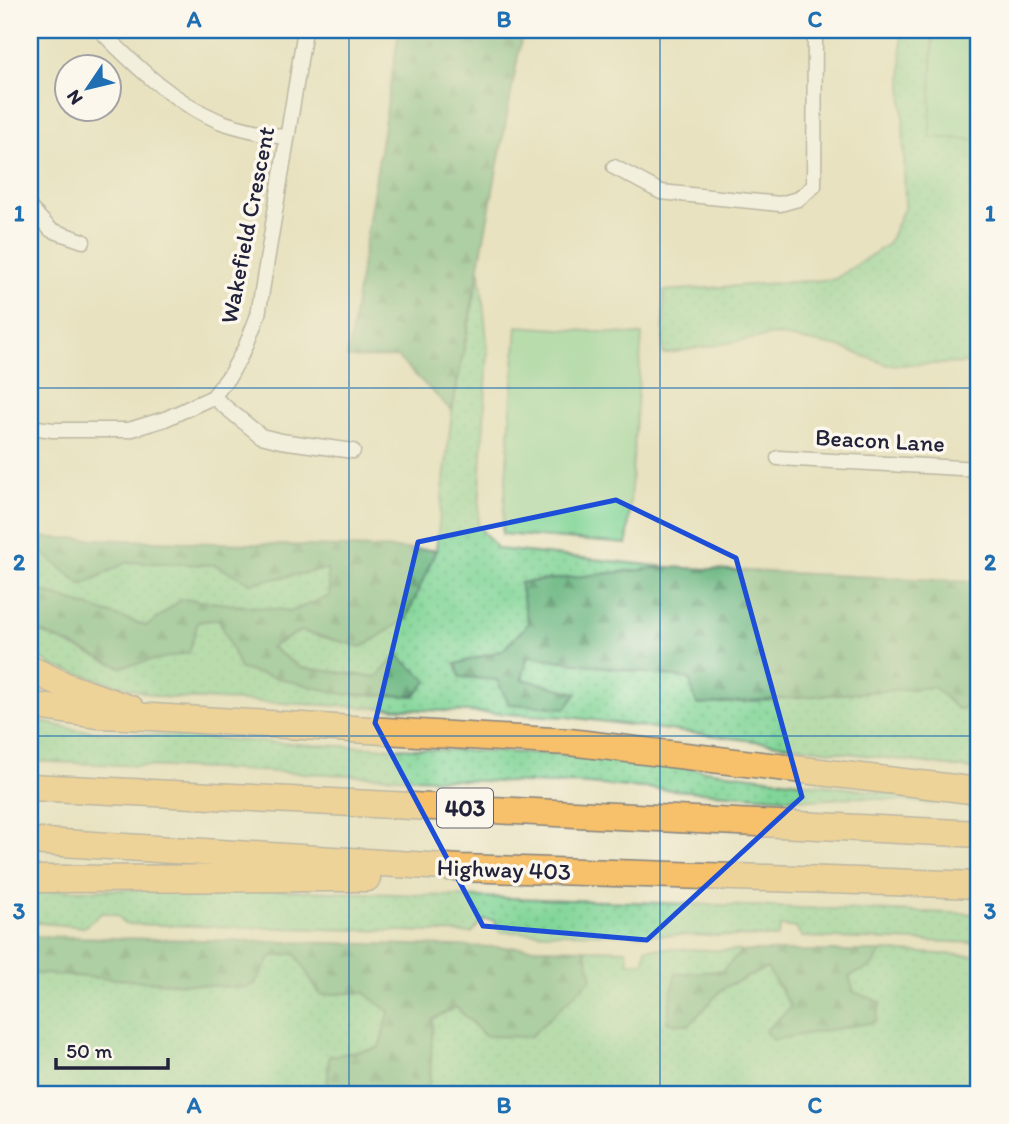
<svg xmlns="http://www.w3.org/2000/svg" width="1009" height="1124" viewBox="0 0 1009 1124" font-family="Itim,sans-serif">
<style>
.grass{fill:url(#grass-dots);stroke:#527c6a;stroke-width:2}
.forest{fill:url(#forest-firs);stroke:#456c5e;stroke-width:2}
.pitch{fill:#81d598;stroke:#527c6a;stroke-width:2}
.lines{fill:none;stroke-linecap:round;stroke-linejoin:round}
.minor-casing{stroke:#85827e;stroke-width:17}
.motorway-casing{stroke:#85827e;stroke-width:29}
.minor{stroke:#fff;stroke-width:14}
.motorway{stroke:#f7c06b;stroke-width:26}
.marked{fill:none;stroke:#1d4ed8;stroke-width:5;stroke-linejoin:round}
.grid{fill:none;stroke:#1f6fb2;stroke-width:2;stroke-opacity:0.55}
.labels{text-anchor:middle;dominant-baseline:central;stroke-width:7;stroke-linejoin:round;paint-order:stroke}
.shield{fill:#fbf7ec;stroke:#636270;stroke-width:2}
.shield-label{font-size:23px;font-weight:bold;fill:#22223b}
.street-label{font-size:24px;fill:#22223b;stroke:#fbf7ec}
.neatline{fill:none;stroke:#1f6fb2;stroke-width:2.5}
.grid-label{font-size:23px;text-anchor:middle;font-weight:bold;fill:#1f6fb2}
</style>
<defs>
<pattern id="grass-dots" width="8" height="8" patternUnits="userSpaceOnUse" patternTransform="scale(1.75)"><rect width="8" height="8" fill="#81d598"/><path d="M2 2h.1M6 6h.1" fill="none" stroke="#6fb784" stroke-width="1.8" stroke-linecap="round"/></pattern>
<pattern id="forest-firs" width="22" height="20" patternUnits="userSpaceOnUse" patternTransform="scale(1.75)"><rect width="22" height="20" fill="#68b680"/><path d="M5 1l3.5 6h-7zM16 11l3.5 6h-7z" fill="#55946a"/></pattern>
</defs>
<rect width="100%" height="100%" fill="#fbf7ec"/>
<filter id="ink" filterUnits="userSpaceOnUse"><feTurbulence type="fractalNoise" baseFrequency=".0143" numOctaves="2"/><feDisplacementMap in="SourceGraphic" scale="14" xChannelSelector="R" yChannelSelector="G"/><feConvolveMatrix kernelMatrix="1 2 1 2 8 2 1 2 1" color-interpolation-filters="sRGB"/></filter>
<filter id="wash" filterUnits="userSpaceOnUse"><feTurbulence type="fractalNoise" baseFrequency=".00686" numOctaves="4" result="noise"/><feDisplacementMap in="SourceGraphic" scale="28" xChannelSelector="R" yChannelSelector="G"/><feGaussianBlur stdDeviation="1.57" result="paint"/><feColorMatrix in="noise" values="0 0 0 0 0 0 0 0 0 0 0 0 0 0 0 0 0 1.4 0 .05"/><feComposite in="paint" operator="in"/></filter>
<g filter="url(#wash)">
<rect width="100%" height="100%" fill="#e8e2c0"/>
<g class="grass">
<path d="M901,30H979V340L977,363L888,365L840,347L775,335L663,354L664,291L835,279L888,244L905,206Z"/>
<path d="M480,270L488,351L478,526L498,549L667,567L520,583L528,624L503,650L456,664L498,680L576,693L522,679L528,656L690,679L698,705L935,687L957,709L979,705V770L568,717L160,697L52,666L30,651V627L120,667L198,622L219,619L241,669L377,677L301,668L271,647L300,631L362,647L406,619L436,550L452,411Z"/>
<path d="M30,543L82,585L127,562L215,565L251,583L327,569L330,596L292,611L182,599L147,626L38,590L30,591Z"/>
<path d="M30,719L77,730L314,745L585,755L926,798L933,804L858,797L816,800L573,783L552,784L30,761Z"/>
<path d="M246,889L979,914V943L802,937L796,928L781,926L777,937L500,932L494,920H483L472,933L124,924L119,916L103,912L84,927L30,922V890Z"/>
<path d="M646,948L742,951L722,971L675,974L689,1025L723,988L767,968L791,1007L765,1031L854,992L849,976L871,967L882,951L979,956V1094H422L430,1082L432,1019L456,1007L485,1036L592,978L585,949L626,950L629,963L644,962Z"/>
<path d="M295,953L320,995L364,992L390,1012L379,1048L329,1056L327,1094H30V973L244,988L254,985L271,957Z"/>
</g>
<g class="forest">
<path d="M399,30H523L452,411L397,357L347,358Z"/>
<path d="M30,537L436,550L406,619L362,647L300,631L271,647L301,668L377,677L397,655L428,681L414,696L342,694L240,669L219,619L198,622L189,653L120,667L30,627V591L38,590L147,626L182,599L292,611L330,596L327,569L251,583L215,565L127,562L82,585L30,543Z"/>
<path d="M667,567L979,582V705L957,709L934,687L697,705L689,679L528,656L522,679L577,693L566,708L509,704L497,680L460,677L456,664L503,650L528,624L520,583Z"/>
<path d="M30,936L585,949L592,978L530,1037L485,1036L456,1007L433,1019L430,1082L422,1094H327L329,1056L379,1048L389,1012L364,992L320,995L295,953L271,957L254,985L244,988L30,973Z"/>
<path d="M742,951H882L871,967L849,976L854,992L881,1002L875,1022L772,1040L765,1031L791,1007L767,968L723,988L689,1025L667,1022L675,974L722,971Z"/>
</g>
<g class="pitch">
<path d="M933,30H979V140L930,137Z"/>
<path d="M517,326L642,335L627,544L502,534Z"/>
</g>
</g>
<g filter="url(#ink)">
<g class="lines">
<g class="minor-casing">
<g id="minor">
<path d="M100,30C135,66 172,101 219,121C240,129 265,133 287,138"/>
<path d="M614,167L661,192L780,204L798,199L814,186L815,30"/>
<path d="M30,208L51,230L83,241"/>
<path d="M213,397L261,436L281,441L353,451"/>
<path d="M30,427L53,430H129L165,419L213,397L230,375L245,348L258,315L305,30"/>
<path d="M778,458L979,469"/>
</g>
</g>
<g class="motorway-casing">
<g id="motorway">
<path d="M30,669L68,687L131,709"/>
<path d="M30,705L97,715L152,717L569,742L979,791"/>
<path d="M30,787L979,834"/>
<path d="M30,841L461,868L979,885"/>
<path d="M30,879L367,878"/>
</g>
</g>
<use href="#minor" class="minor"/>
<use href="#motorway" class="motorway"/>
</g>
</g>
<path d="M0 0H1009V1124H0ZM616,500L736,558L802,797L647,940L483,926L375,723L418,542Z" fill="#e8e2c0" fill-opacity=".55" fill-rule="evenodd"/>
<path class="marked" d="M616,500L736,558L802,797L647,940L483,926L375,723L418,542Z"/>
<path class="grid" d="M349,30V1094M660,30V1094M30,388H979M30,736H979"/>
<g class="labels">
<rect class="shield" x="437" y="788.5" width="56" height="39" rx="5"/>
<g class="shield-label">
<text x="465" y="808">403</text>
</g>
<g class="street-label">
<text transform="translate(247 225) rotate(-79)">Wakefield Crescent</text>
<text transform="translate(880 440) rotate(3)">Beacon Lane</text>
<text transform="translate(504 869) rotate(2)">Highway 403</text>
</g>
</g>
<rect width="1009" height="1124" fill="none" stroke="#fbf7ec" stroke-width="77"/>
<g transform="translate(88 88) rotate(235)"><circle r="33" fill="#fbf7ec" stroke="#a4a2a5" stroke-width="2"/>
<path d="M0-5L12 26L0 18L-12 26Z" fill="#1f6fb2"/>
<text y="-10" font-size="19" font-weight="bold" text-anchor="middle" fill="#22223b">N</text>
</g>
<path d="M56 1058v10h112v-10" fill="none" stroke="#22223b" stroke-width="3.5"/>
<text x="66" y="1058" font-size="21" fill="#22223b" stroke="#fbf7ec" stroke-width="5" paint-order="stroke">50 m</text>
<rect x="38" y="38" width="932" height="1048" class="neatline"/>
<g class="grid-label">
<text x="194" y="27">A</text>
<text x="504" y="27">B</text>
<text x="815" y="27">C</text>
<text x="19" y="221">1</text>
<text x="990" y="221">1</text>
<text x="19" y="570">2</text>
<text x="990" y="570">2</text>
<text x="19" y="919">3</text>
<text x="990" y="919">3</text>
<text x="194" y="1113">A</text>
<text x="504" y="1113">B</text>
<text x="815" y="1113">C</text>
</g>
</svg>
